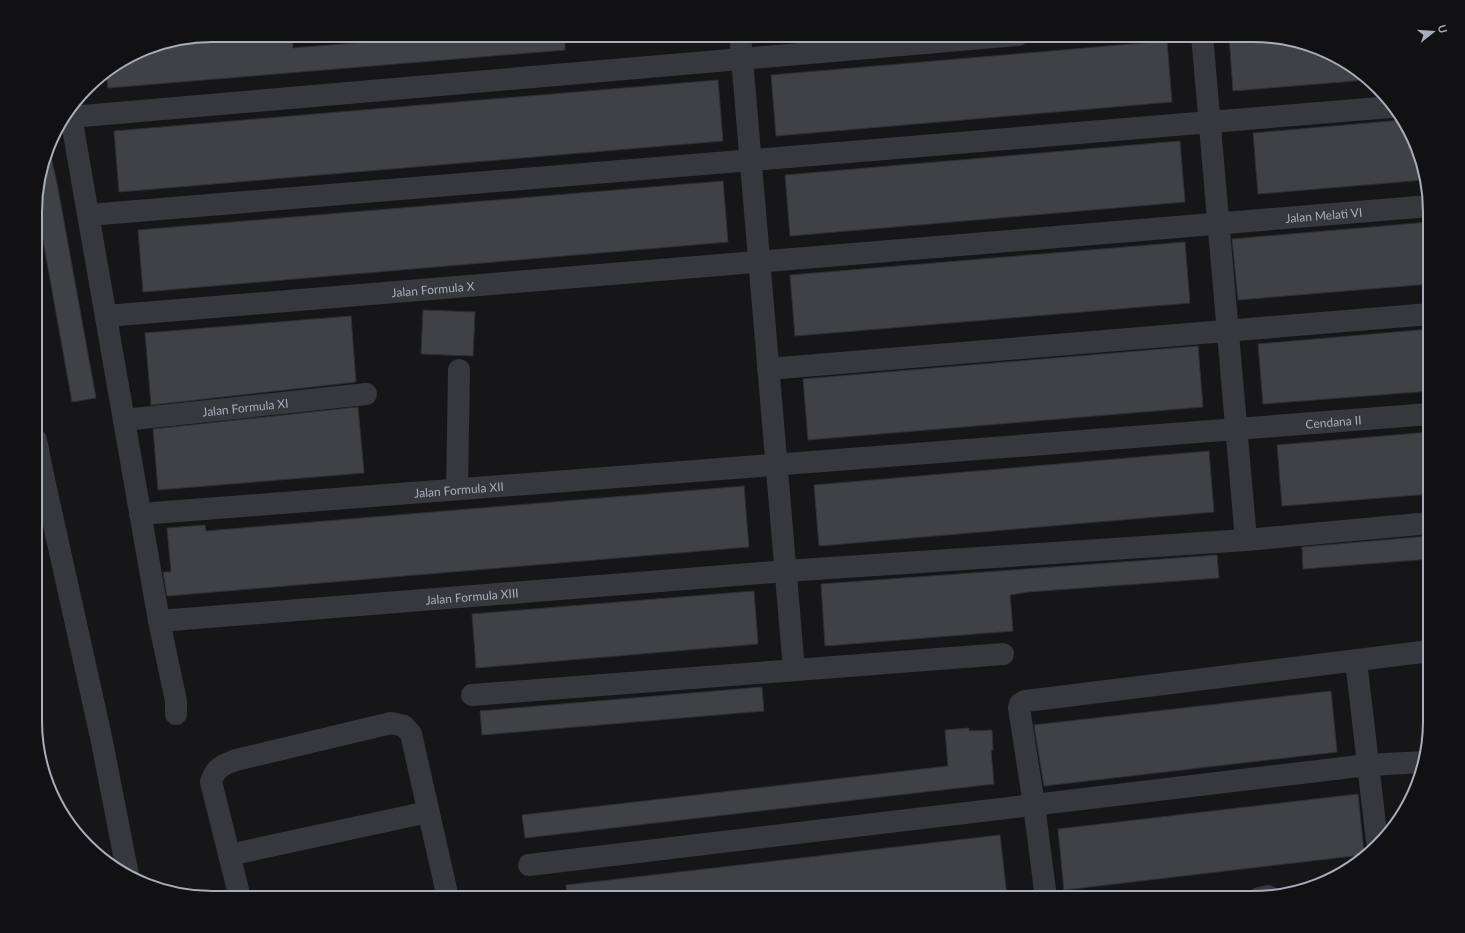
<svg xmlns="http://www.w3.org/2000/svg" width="1465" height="933" viewBox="0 0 1465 933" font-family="Lato,sans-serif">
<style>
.building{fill:#404145;stroke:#303034}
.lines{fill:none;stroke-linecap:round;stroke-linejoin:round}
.street{stroke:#37383d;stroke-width:22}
.labels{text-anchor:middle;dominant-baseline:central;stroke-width:3;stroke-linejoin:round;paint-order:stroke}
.street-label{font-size:12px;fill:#a8adb8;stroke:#111113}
.rim{fill:none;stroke:#a8adb8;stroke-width:2}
</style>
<rect width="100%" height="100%" fill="#161618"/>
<g class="building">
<path d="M212,35H292L293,48L454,35H565V50L108,88L106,72L144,48Z"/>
<path d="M1229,35H1253L1299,41L1351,65L1366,80L1233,91Z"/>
<path d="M1167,41L1172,102L776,136L771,75Z"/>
<path d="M718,80L723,141L119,192L114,131Z"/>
<path d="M1403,120L1406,124L1424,180L1258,194L1253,133Z"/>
<path d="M1180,141L1185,202L790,236L785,175Z"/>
<path d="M49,148L57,183L96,398L72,402L36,201V189Z"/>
<path d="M723,181L728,242L143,292L138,230Z"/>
<path d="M1430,222V284L1238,300L1232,239Z"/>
<path d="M1185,242L1190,303L795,336L790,275Z"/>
<path d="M423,310L475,312L473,356L421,354Z"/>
<path d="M351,316L356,382L151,405L145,333Z"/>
<path d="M1430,329V391L1263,404L1258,344Z"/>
<path d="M1198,346L1203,407L808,440L803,379Z"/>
<path d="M358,407L364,473L158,490L153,429Z"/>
<path d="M1430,432V494L1282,506L1277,445Z"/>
<path d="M1209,451L1214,512L819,546L814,485Z"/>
<path d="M744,486L749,547L167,596L163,572H171L167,528L205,525L206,531Z"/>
<path d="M1430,536V559L1303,569L1302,547Z"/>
<path d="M1217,555L1219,578L1028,592L1010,595L1013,631L825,646L821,584Z"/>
<path d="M754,591L758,644L476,668L472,614Z"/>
<path d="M762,687L764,711L482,735L480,711Z"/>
<path d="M1331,691L1337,752L1044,786L1034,725Z"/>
<path d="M969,728V731L992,730L993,750H991L994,784L525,838L522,815L948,766L945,730Z"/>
<path d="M1358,794L1364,853L1362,855L1064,890L1058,829Z"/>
<path d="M1000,835L1007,896L990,898H705L704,895L658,898H567L566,885Z"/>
</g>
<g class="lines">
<g class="street">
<path d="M740,35L794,670"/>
<path d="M1202,35L1246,540"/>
<path d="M70,111L159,621L176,701V714"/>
<path d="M71,117L1018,35"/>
<path d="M89,215L1391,107"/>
<path id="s1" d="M106,316L1430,206"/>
<path d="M768,369L1430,314"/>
<path id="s2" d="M124,420L366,394"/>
<path d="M36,440L43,475L101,737L128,875"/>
<path d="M457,489L459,370"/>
<path id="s3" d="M140,514L1430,414"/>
<path id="s4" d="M159,621L786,571L1246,540L1430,523"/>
<path d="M1356,661L1377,841"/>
<path d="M472,695L1003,654"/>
<path d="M229,855L428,812"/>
<path d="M529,865L1368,765L1424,762"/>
<path d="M240,898L211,782C215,768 222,765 236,760L391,723L404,726L411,734L448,898"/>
<path d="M1046,898L1034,805L1019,708L1020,704L1025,701L1042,699L1430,651"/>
<path d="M1259,898L1268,896"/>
</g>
</g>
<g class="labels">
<g class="street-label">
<text stroke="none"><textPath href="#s1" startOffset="1222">Jalan Melati VI</textPath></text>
<text stroke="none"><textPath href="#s1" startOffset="328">Jalan Formula X</textPath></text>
<text stroke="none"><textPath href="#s2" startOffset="122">Jalan Formula XI</textPath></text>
<text stroke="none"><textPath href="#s3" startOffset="1197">Cendana II</textPath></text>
<text stroke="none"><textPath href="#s3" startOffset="320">Jalan Formula XII</textPath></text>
<text stroke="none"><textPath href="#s4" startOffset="314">Jalan Formula XIII</textPath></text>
</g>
</g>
<path d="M0 0H1465V933H0ZM212 42H1253A170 170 0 0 1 1423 212V721A170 170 0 0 1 1253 891H212A170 170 0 0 1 42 721V212A170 170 0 0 1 212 42Z" fill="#111113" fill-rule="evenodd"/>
<path class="rim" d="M212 42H1253A170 170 0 0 1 1423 212V721A170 170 0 0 1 1253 891H212A170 170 0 0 1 42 721V212A170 170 0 0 1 212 42Z"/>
<g transform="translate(1433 32) rotate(73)" stroke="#111113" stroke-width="3" paint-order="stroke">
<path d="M0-3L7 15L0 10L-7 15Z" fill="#a8adb8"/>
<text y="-6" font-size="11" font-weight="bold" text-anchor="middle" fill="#a8adb8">U</text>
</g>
</svg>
